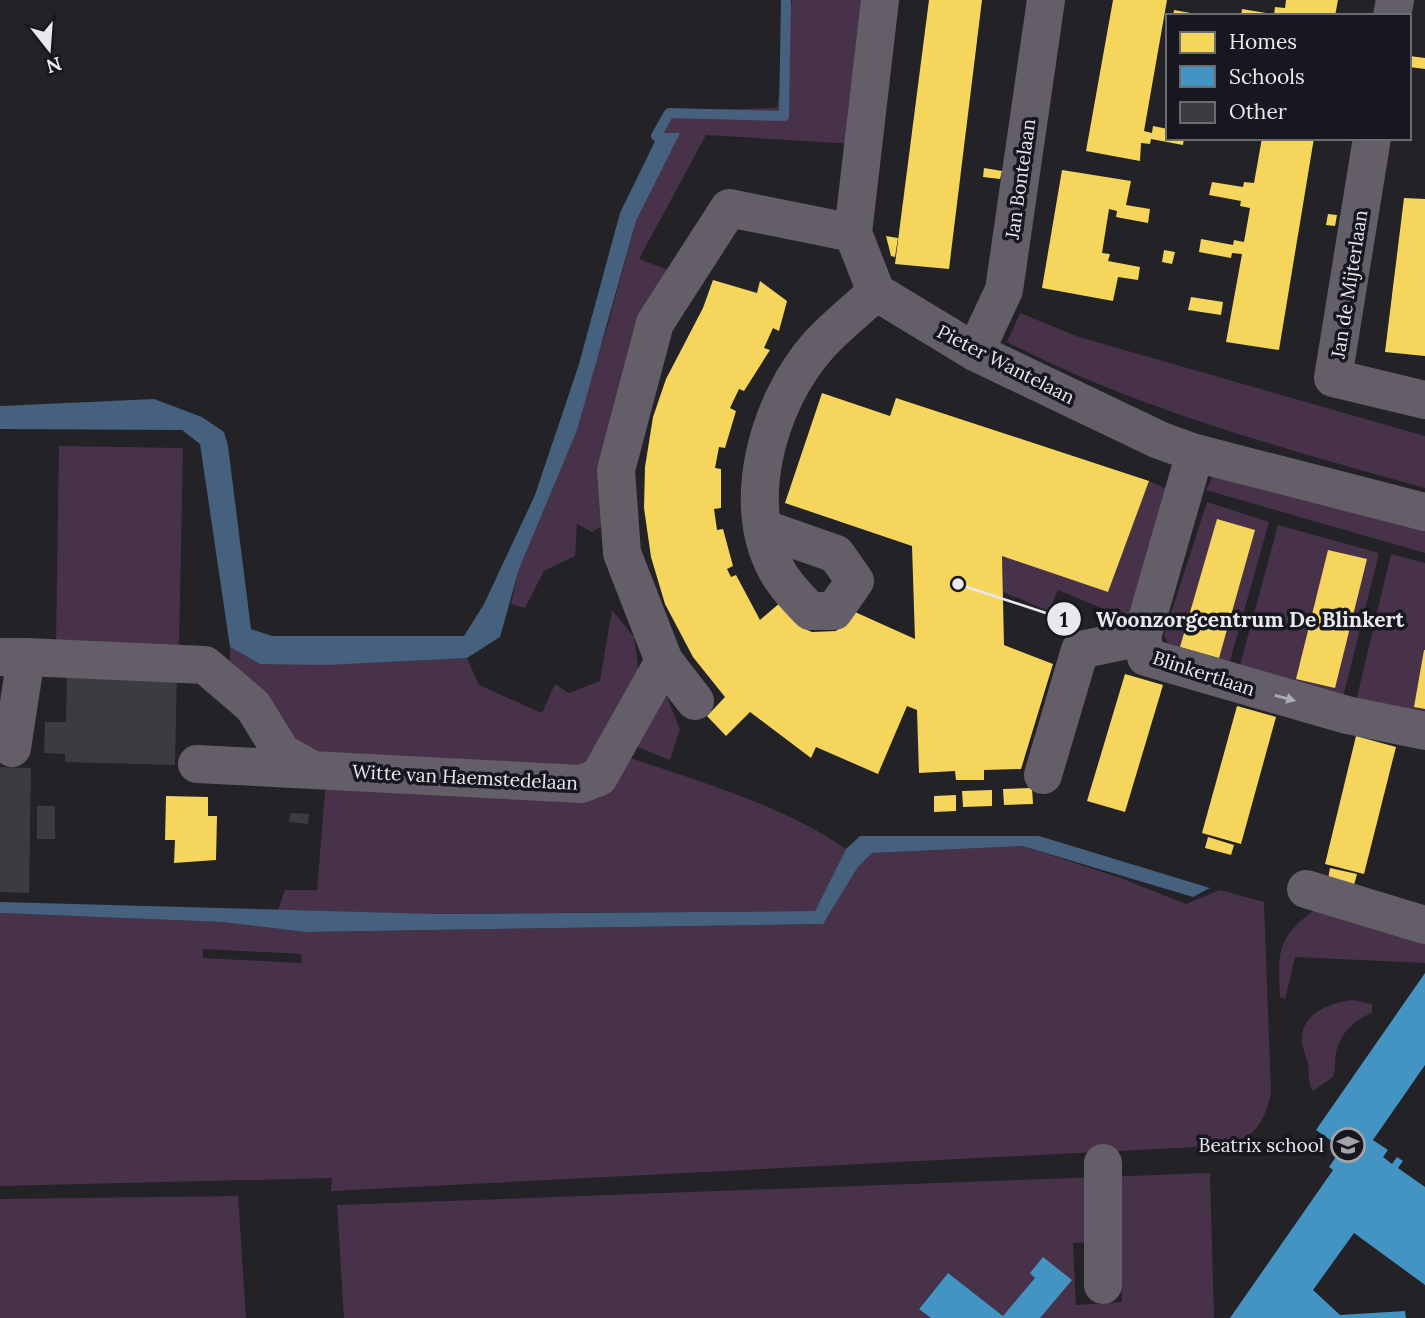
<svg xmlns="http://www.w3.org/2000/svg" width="1425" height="1318" viewBox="0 0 1425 1318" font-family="Lora,serif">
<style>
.green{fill:#47324a;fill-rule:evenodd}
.water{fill:#45617d}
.homes{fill:#f6d55c}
.schools{fill:#4393c3}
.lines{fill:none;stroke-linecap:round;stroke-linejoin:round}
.stream{stroke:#45617d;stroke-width:10}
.building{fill:#3c3c40}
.minor{stroke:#635e68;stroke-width:38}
.oneway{fill:#acaab2}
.labels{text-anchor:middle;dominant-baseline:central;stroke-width:7;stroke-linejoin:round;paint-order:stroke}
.street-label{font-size:19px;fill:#e8e8ee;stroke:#171720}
.poi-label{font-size:19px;fill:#e8e8ee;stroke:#171720;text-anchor:end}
.leader{fill:none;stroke:#e8e8ee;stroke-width:2.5}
.callout-dot{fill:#e8e8ee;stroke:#171720;stroke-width:2.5}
.mark-label{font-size:21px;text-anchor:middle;font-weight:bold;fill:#111}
.callout-label{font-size:21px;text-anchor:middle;font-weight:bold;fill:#e8e8ee;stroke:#171720;stroke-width:7;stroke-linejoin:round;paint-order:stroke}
</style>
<rect width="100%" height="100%" fill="#222227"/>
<g class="green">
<path d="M792,0H868L854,144L706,135L639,259L671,271L608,523L592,532L577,524L575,556L544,571L525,608L511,604L519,569L544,508L607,328L636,221L679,134L659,133L665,111L777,108Z"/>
<path d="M1020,313L1079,337L1425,436V488C1282,448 1139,410 1007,342Z"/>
<path d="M59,446L183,448L179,648L56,647Z"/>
<path d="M1213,476L1425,528V553L1206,490Z"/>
<path d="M1149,481L1175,493L1143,597L1125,618L1058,590L1049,611L1003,592L1002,556L1108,592Z"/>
<path d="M1207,502L1269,522L1228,668L1172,652L1164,635Z"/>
<path d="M1278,525L1379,553L1343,697L1239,669Z"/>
<path d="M1391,554L1425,563V717L1356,701Z"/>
<path d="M612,610L634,637L639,674L602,747L583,764L565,772L331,763L295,743L230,663V647L260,664L467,658L479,685L542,713L555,684L569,693L600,681Z"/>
<path d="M660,680L680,729L670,760L628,743Z"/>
<path d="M619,754C696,781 779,803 846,849L815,911L422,914L278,910L285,890H317L326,780L593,793Z"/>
<path d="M1022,846L1118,877L1186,904L1220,890L1264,902L1271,1094C1262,1129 1252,1141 1215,1146L331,1191L332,1178L0,1186V913L222,922L305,932L823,924L858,867L872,853ZM203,949L301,954L302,963L203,958Z"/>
<path d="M1313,911H1335L1425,934V963L1295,957L1285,999L1280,997C1279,953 1275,940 1313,911Z"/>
<path d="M1353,1000L1372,1004V1013C1352,1021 1337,1036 1335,1060C1335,1066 1335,1070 1333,1077L1313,1091C1307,1083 1310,1074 1308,1064C1306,1055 1301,1046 1302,1037C1303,1012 1333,1002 1353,1000Z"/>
<path d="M1210,1173L1214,1318H1005L948,1273L919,1308L931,1318H344L337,1205ZM1119,1241L1122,1302L1076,1305L1073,1243Z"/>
<path d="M238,1196L246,1318H0V1199Z"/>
</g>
<g class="water">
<path d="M659,133H680L636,221L577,430L519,569L500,637L467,658L325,665L260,664L230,647L200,444L182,430L0,429V406L154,399L202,417L224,432L228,446L251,629L272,636H464L484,604L535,495L579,364L620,213Z"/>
<path d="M860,836H1039L1210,888L1193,897L1022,846L872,853L858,867L823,924L305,932L222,922L0,913V902L435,914L815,911L846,849Z"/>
</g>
<g class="homes">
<path d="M929,0H982L949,269L895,264Z"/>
<path d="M1113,0H1167L1144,131L1152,133L1153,126L1168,129V138H1184L1183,145L1151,139L1150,144L1141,143L1140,161L1086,151Z"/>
<path d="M1286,0H1338L1335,16H1274L1275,7L1285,8Z"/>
<path d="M1242,9L1272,14V16H1241Z"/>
<path d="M1174,10L1196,14V16H1173Z"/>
<path d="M1409,56L1425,58V69L1409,67Z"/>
<path d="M1262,138H1314L1279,350L1226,342L1242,254L1232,253L1231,258L1199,252L1201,239L1233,245L1234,240L1244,242L1250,208L1240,206L1241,201L1209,195L1212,182L1243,187L1244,182L1254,183Z"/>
<path d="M984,168L1002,171L1000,179L983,177Z"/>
<path d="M1062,170L1131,181L1126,205L1150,209L1148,223L1116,217L1117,211L1109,209L1102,253L1110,254L1108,261L1140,267L1138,280L1118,277L1113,301L1042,288Z"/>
<path d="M1404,198L1425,199V356L1385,352Z"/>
<path d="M1328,214L1337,215L1335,226L1326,225Z"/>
<path d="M886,236L898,238L895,257L891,256Z"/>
<path d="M1164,250L1175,252L1172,264L1162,262Z"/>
<path d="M713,280L757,293L760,281L787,301L779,331L773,328L764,348L770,350L744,391L739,389L730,408L736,411L725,448L719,447L715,468L721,469V508L714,509L717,530L723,529L733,566L727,569L731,577L736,575L760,620L781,602L805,629L812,632L836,631L855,612L915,639L912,546L785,503L822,393L890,416L896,398L1149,481L1108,592L1002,556L1004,645L1053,664L1021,769L984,770V780H956L955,771L919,773L917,710L907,706L878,774L816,747L811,758L750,712L726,736L707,716L725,697L693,657L665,604L651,557L644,508L645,467L653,417L666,379L703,308Z"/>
<path d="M1191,297L1223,302L1221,315L1188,310Z"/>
<path d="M1217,519L1255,530L1219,658L1180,647Z"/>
<path d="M1328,550L1367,559L1335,688L1296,679Z"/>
<path d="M1424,650H1425V709L1414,707Z"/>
<path d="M1125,674L1163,685L1125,812L1087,801Z"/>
<path d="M1237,706L1276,717L1241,844L1202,833Z"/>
<path d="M1356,736L1396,747L1364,874L1325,864Z"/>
<path d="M1032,788L1033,804L1004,805L1003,789Z"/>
<path d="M992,790V806L963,807L962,791Z"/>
<path d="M956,795V811L934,812V796Z"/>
<path d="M166,796L208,797V816H217L216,860L174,863L175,840H165Z"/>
<path d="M1208,837L1234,845L1231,855L1205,848Z"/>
<path d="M1330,868L1357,874L1354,885L1328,879Z"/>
</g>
<g class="schools">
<path d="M1425,973V1065L1373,1140L1388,1150L1383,1157L1392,1164L1397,1157L1403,1161L1398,1168L1425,1187V1285L1354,1233L1313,1290L1340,1315L1405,1311L1406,1318H1230L1333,1170L1329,1167L1342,1148L1316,1130Z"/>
<path d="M1043,1257L1072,1280L1040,1318H931L919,1309L948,1273L1003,1316L1035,1278L1030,1273Z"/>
</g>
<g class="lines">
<path class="stream" d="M656,136L669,113L784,116L786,0"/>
</g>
<g class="building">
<path d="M67,669L177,671L175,765L65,762V754L44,753L45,722H66Z"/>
<path d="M0,767L31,768L29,893L0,892Z"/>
<rect x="37" y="806" width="18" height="33"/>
<path d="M290,813L309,814L308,824L289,822Z"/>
</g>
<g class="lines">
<g class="minor">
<path d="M880,0L853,233L876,292L975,352L1159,440L1195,453L1425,512"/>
<path d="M1392,16L1395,0"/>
<path d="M1372,138L1333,378L1425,400"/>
<path d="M975,352L1004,290L1046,0"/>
<path d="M1195,453L1142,637L1146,657L1347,715L1425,731"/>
<path d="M762,528L836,554L855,581L834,611H810C800,600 787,588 779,574C738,507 768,402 818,346C835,327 857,310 876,292"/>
<path d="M1,657H26L12,748"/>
<path d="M26,657L205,665L253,706L282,753L311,769"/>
<path d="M695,701L664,661L622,553L616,470L655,323L729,208L853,233"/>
<path d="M197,764L581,784L599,777L664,661"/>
<path d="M1043,775L1080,650L1142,637"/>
<path d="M1306,889L1425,925"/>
<path d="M1103,1163V1285"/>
</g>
</g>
<defs><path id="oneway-solid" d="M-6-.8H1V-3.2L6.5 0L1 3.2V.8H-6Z" transform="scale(1.75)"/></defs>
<use class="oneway" href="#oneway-solid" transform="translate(1285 698) rotate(15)"/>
<defs>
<g id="school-ring" transform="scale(1.75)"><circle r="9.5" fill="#171720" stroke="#a3a3a8" stroke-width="1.5"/><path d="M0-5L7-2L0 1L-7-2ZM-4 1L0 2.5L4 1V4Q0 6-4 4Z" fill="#a3a3a8"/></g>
</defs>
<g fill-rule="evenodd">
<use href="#school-ring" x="1348" y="1145"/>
</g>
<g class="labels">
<g class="street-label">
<text transform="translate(1020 179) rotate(-82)">Jan Bontelaan</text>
<text transform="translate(1349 284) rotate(-81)">Jan de Mijterlaan</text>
<text transform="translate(1006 364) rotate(27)">Pieter Wantelaan</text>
<text transform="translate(1204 673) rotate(18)">Blinkertlaan</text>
<text transform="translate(465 777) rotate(3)">Witte van Haemstedelaan</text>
</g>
<g class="poi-label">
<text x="1324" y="1145">Beatrix school</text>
</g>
</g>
<path class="leader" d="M958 584L1064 619"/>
<g class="callout-dot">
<circle cx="958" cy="584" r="7"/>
<circle cx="1064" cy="619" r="18"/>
</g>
<g class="mark-label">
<text x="1064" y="627">1</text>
</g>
<g class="callout-label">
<text x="1250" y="627">Woonzorgcentrum De Blinkert</text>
</g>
<rect x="1166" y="14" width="245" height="126" fill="#171720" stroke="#6b6b72" stroke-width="2"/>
<rect x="1180" y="32" width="35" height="21" fill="#f6d55c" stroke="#6b6b72" stroke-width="2"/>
<text x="1229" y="49" font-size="21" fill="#e8e8ee">Homes</text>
<rect x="1180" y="66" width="35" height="21" fill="#4393c3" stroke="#6b6b72" stroke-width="2"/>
<text x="1229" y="84" font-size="21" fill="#e8e8ee">Schools</text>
<rect x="1180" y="102" width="35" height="21" fill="#3c3c40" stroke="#6b6b72" stroke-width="2"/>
<text x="1229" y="119" font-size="21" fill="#e8e8ee">Other</text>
<g transform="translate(49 49) rotate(163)" stroke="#171720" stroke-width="5" paint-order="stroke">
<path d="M0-5L12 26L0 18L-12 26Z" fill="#e8e8ee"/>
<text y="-10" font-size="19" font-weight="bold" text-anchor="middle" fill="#e8e8ee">N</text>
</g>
</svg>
